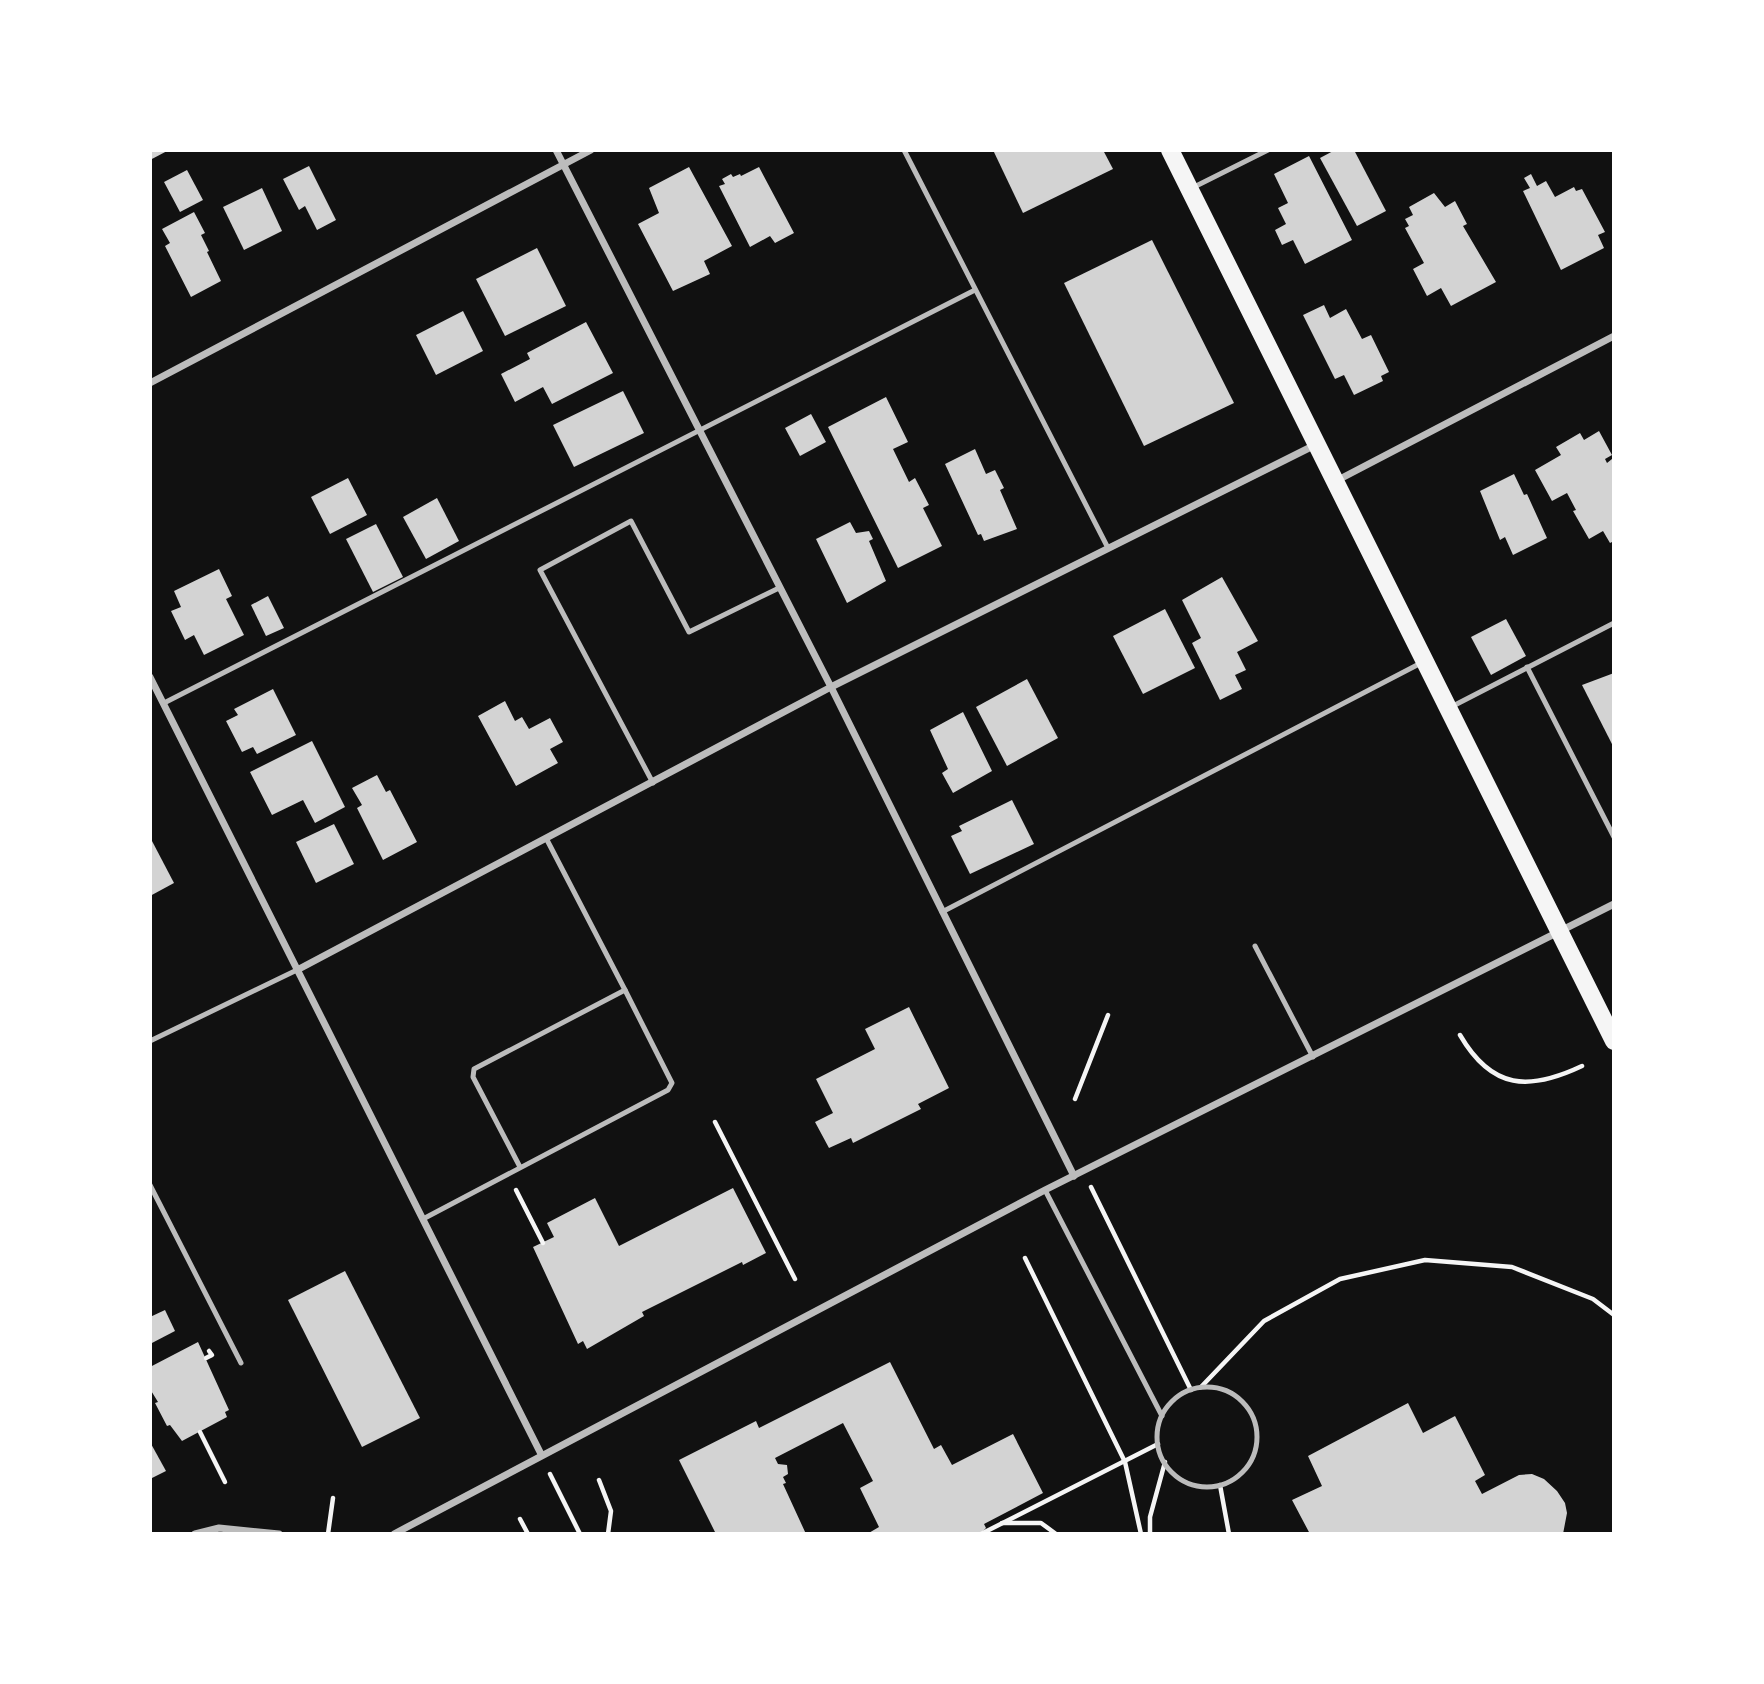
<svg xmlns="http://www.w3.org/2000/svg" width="1764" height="1684" viewBox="0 0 1764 1684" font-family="'Varela Round',sans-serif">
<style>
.building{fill:#d3d3d3}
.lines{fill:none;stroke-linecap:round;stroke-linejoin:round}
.path{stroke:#f5f5f5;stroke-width:4.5}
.service{stroke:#bcbcbc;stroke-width:5}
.minor{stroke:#bcbcbc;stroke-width:7}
.primary{stroke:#f5f5f5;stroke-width:18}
</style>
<rect width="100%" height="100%" fill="#111"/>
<g class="building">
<path d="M150,150H169L150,160Z"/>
<path d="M993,150H1103L1113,169L1023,213Z"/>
<path d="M1335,150H1354L1386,211L1357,226L1320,158Z"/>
<path d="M1309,156L1352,240L1305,264L1293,240L1282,245L1275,230L1286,224L1278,208L1288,203L1274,174Z"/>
<path d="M309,166L336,220L317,230L305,206L299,210L283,179Z"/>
<path d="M689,167L732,246L704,261L710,274L673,291L638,224L659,213L649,188Z"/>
<path d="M759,167L794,233L775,243L770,236L750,247L719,186L725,184L722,179L731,174L733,177L740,174L741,176Z"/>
<path d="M187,170L203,200L180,212L164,182Z"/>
<path d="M1531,174L1537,186L1546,181L1555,197L1574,187L1576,191L1582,189L1605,232L1598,235L1604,248L1561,270L1523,191L1530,188L1524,178Z"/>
<path d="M262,188L282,231L244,250L223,207Z"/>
<path d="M1434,193L1445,207L1455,201L1467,224L1463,226L1496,282L1451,306L1441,288L1427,296L1413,269L1424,263L1405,228L1409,226L1405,219L1413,215L1409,207Z"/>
<path d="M194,212L205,233L201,235L209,251L207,252L221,281L191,297L165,246L170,243L162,229Z"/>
<path d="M1152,240L1234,403L1144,446L1064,283Z"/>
<path d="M537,248L566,306L505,336L476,279Z"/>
<path d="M1324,305L1330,318L1346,309L1362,339L1371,335L1389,372L1381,376L1383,381L1354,395L1344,375L1335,379L1303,315Z"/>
<path d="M463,311L483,351L436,375L416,335Z"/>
<path d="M586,322L613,373L552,404L543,387L515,402L501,374L530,359L527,353Z"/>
<path d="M623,391L644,433L574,467L553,425Z"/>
<path d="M886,397L908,442L893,449L909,482L915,478L929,505L923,508L942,546L898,568L828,427Z"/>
<path d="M811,414L826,442L800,456L785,428Z"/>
<path d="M1599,431L1612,455L1605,459L1607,463L1612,459L1614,462V541L1610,543L1603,531L1589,539L1573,511L1576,510L1567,493L1552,501L1535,470L1561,455L1556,447L1580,433L1584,440Z"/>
<path d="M975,449L986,474L995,470L1004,488L1000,490L1017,529L984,541L981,534L978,535L945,464Z"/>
<path d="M1514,474L1524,495L1527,494L1547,538L1513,555L1505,537L1500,540L1480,491Z"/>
<path d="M348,478L367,515L330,534L311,497Z"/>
<path d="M437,498L459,541L426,559L403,517Z"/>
<path d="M850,522L856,533L869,531L873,539L869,541L886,581L847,603L816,539Z"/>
<path d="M376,524L403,577L373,592L346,539Z"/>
<path d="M219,569L232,596L226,599L244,635L204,655L194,635L185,640L171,611L181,607L174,591Z"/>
<path d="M1222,577L1258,641L1237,652L1246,670L1235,675L1242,689L1220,700L1192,643L1201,638L1182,600Z"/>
<path d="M268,596L284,628L266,636L251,605Z"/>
<path d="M1165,609L1195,668L1143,694L1113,636Z"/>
<path d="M1506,619L1526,656L1491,675L1471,637Z"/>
<path d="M1614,673V748L1582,685Z"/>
<path d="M1027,679L1058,738L1007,766L976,707Z"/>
<path d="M273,689L296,735L257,754L253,747L242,752L226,721L238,715L234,709Z"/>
<path d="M505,701L515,721L522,717L529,729L550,718L563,742L550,749L558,763L516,786L478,716Z"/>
<path d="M963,712L992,771L953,793L942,773L948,769L930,730Z"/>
<path d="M312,741L345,807L315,823L303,800L272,815L250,772Z"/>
<path d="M377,775L386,792L390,790L417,842L383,860L357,808L362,805L352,788Z"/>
<path d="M1012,800L1034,844L970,874L951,836L962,831L959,826Z"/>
<path d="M334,824L354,864L316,883L296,842Z"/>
<path d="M152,841L174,883L150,896V842Z"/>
<path d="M909,1007L949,1088L918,1104L921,1109L853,1143L851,1138L829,1148L815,1122L833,1113L816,1079L875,1049L865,1029Z"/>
<path d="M733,1188L766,1253L743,1265L742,1262L642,1312L644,1316L587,1349L583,1341L578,1344L533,1247L554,1237L547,1223L595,1198L619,1246Z"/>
<path d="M345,1271L420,1418L362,1447L288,1300Z"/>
<path d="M165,1310L175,1331L150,1344V1317Z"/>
<path d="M198,1342L229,1410L225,1412L227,1417L182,1441L170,1425L167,1426L155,1403L158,1402L150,1389V1367Z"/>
<path d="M890,1362L934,1449L941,1445L952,1465L1013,1434L1043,1493L984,1524L986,1528L980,1534H867L879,1527L860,1488L873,1481L843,1423L775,1458L778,1464L787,1465L788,1474L783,1477L786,1483L783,1484L806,1534H716L679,1460L756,1421L759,1428Z"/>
<path d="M1408,1403L1423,1433L1455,1416L1485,1475L1475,1481L1482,1494L1519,1475L1532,1474L1544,1479L1557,1491L1565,1503L1567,1513L1563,1534H1310L1292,1500L1322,1486L1308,1456Z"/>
<path d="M150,1442L166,1471L150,1479Z"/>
</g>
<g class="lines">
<g class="path">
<path d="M1460,1035C1492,1090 1529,1091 1582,1066"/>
<path d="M1075,1099L1108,1015"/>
<path d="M715,1122L795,1279"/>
<path d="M1091,1187L1191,1390"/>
<path d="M516,1190L543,1243"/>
<path d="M1025,1258L1125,1462L1141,1534"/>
<path d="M206,1358L212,1355L209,1351"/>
<path d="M1201,1387L1264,1321L1340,1279L1425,1260L1512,1267L1593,1299L1614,1315"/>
<path d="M200,1432L225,1482"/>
<path d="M550,1474L580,1534"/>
<path d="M599,1480L611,1511L608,1534"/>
<path d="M1220,1485L1229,1534"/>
<path d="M520,1519L528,1534"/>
<path d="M1002,1523H1041L1056,1534"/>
<path d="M328,1534L333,1498"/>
<path d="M981,1534L1158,1444"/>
<path d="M1150,1534V1517L1165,1462"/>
</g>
<g class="service">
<path d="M904,150L1108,548"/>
<path d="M1192,188L1268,150"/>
<path d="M1527,667L1614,837"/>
<path d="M164,703L975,290"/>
<path d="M1451,707L1614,623"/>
<path d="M653,783L540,570L631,521L689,632L779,588"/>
<path d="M546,838L625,990"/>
<path d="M942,912L1421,663"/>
<path d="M1255,946L1313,1057"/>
<path d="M150,1041L299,969"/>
<path d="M150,1185L241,1363"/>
<path d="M1045,1190L1162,1416"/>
<path d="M423,1219L668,1090L672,1083L625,990L474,1069L473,1077L520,1167"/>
<circle cx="1207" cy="1437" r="50"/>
</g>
<g class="minor">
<path d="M556,150L831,687L1074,1176"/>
<path d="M150,383L591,150"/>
<path d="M1336,481L1614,336"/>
<path d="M150,677L541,1454"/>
<path d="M299,969L831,687L1317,444"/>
<path d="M195,1534L219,1528L279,1534"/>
<path d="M394,1534L1045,1190L1614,904"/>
</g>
<path class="primary" d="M1170,150L1614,1041"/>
</g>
<rect width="1764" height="1684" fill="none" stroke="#ffffff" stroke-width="304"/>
</svg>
